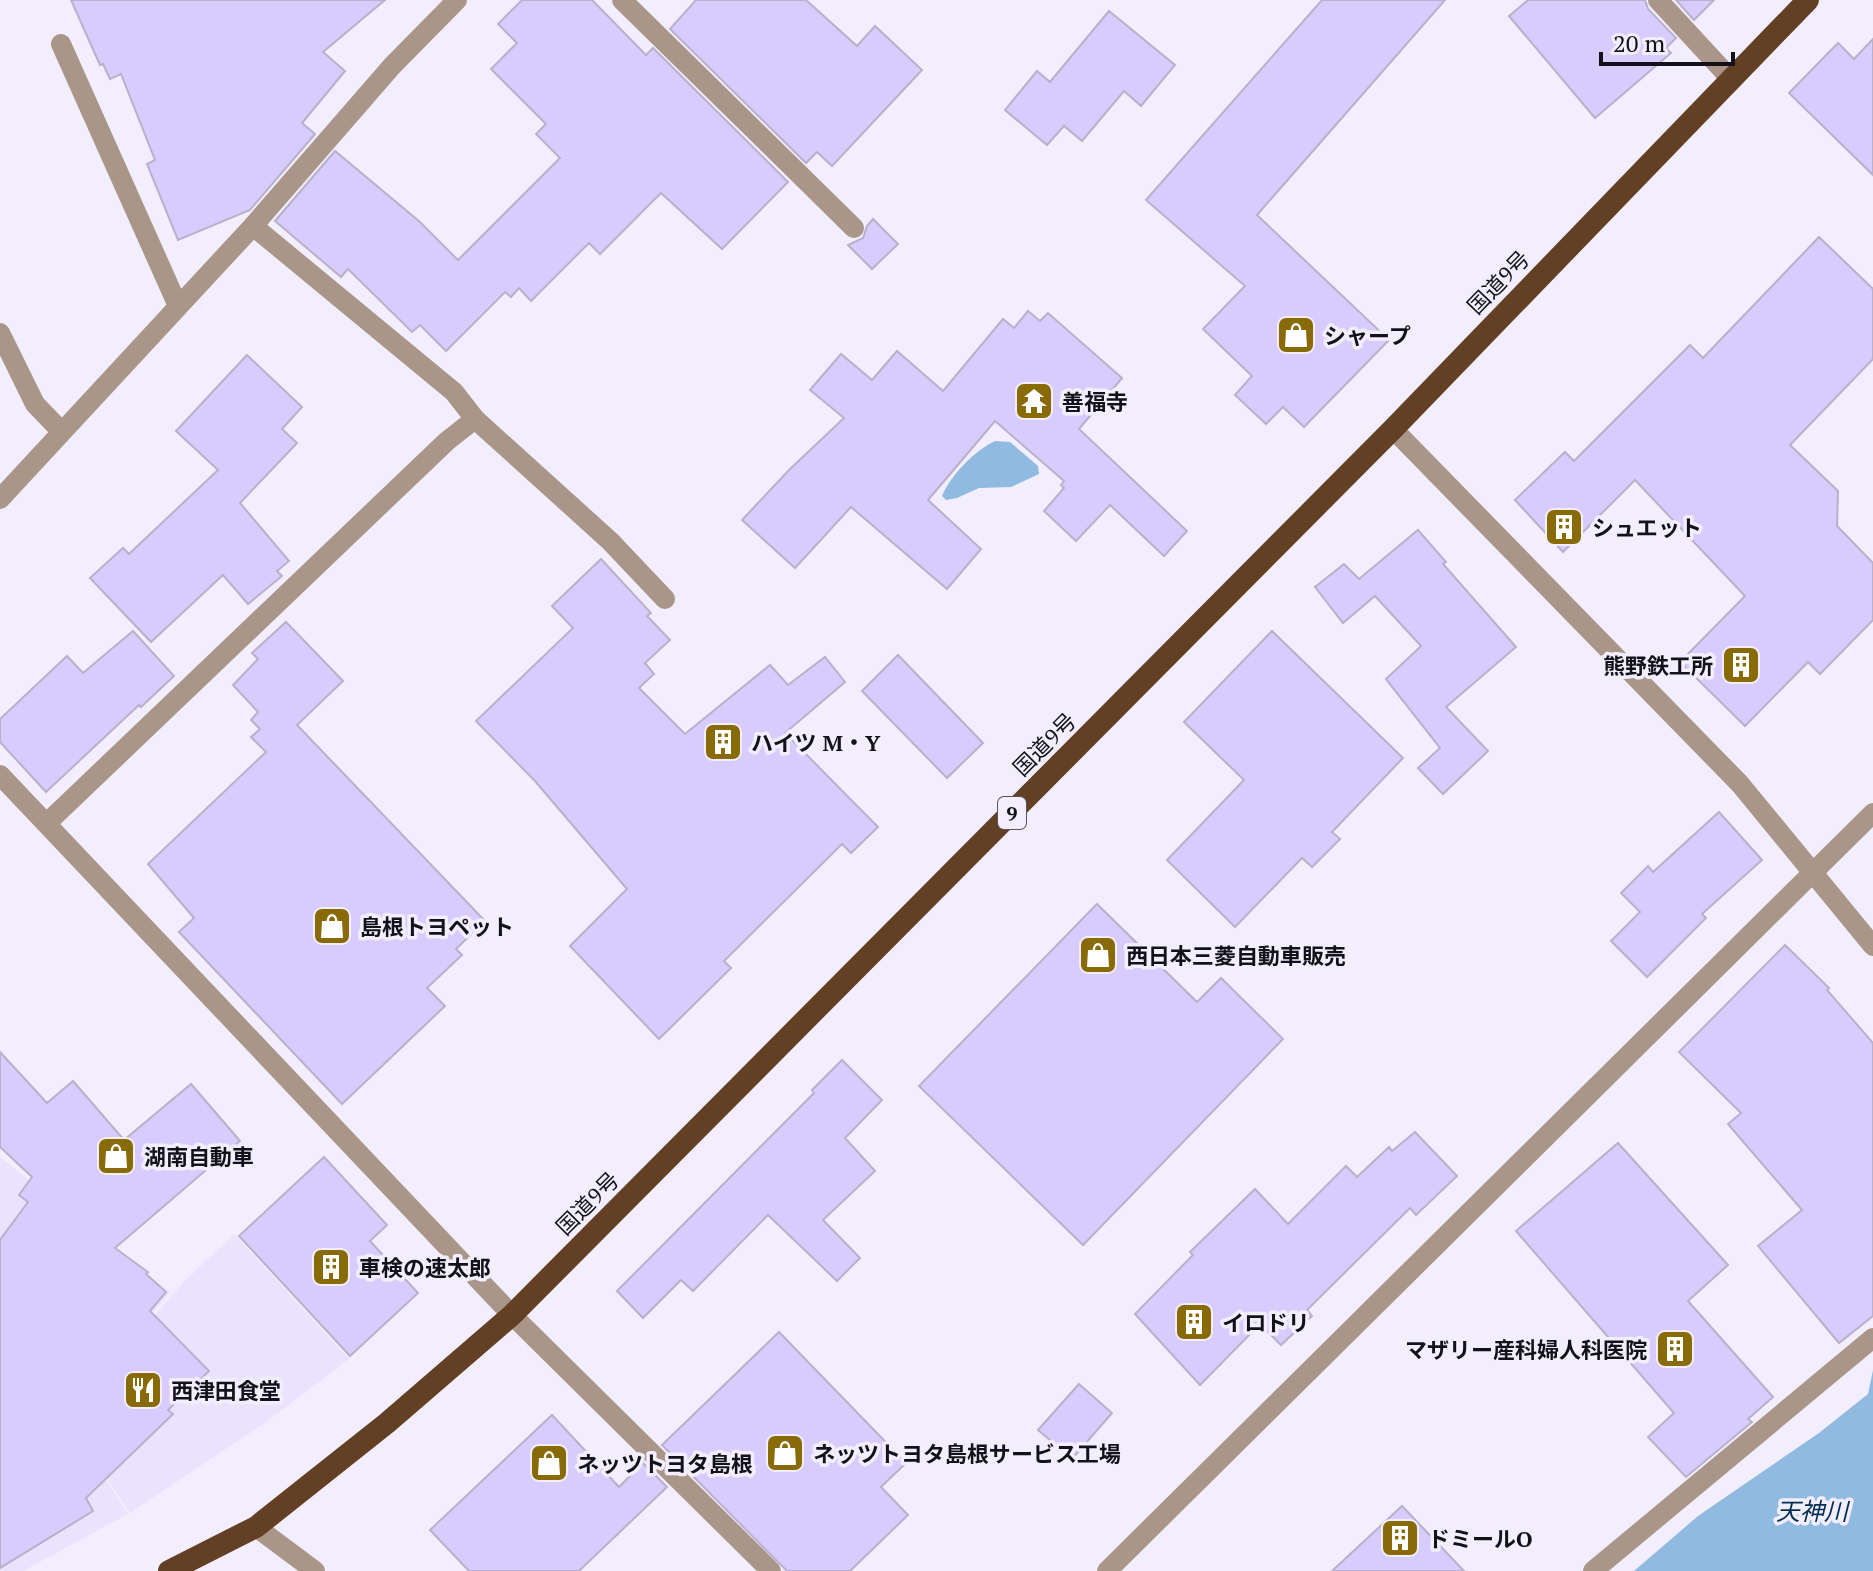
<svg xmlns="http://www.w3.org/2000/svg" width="1873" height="1571" viewBox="0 0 1873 1571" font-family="'PT Serif','Noto Sans JP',serif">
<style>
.built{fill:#e9e3fd}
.water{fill:#91bae0}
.building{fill:#d8ccfe;stroke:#b7b1ca;stroke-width:2}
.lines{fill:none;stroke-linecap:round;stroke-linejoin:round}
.service{stroke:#aa9688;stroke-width:20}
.minor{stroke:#aa9688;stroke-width:20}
.tertiary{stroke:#aa9688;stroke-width:20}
.trunk{stroke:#633f23;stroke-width:22}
.labels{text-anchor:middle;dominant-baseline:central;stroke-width:7;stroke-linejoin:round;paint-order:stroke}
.shield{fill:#f2eefe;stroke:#56535e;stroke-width:2}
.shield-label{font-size:20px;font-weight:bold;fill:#131119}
.street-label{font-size:22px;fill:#131119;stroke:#f2eefe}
.poi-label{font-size:22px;font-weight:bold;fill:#131119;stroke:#f2eefe;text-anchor:start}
.water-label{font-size:24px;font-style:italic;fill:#002e51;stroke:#f2eefe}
</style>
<rect width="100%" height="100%" fill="#f2eefe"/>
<path class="built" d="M0,1157L170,1292L75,1405L185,1281L234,1234L349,1359L266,1422L130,1513L65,1415L128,1514L23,1571H0Z"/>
<g class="water">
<path d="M995,441L1010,442L1038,466L1039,474L1011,487L979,488L957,498L946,500L942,496C951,475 974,451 995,441Z"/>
<path d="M1873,1370V1571H1634L1698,1516L1819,1433L1868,1394Z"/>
</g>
<g class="building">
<path d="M71,0H385L323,52L345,71L302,123L315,134L250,210L178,240L147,164L155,160L121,74L110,79L103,64L100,65Z"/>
<path d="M522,0H592L646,55L653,48L788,182L722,249L661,193L600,254L589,243L531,301L519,288L511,297L505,292L446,351L420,325L412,332L348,269L341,277L275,221L335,151L420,222L458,260L560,158L536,134L546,124L491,69L517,43L498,24Z"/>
<path d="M696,0H806L857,46L875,26L922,70L832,166L817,152L806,163L670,29Z"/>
<path d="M1322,0H1445L1257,215L1389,340L1304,427L1283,407L1266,424L1235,395L1252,376L1203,329L1245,286L1146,200Z"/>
<path d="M1528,0H1645L1648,9L1676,38L1666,48L1671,53L1595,118L1509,16Z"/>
<path d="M1676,0H1714L1694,20Z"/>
<path d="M1109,11L1175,65L1141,106L1124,91L1082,141L1064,126L1047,145L1005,110L1037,71L1050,82Z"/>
<path d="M1873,39V175L1789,93L1838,43L1854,59Z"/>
<path d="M873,219L898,244L872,269L848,245L863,238L867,226Z"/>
<path d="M1819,237L1873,289V359L1790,445L1838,491L1837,526L1873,563V620L1820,674L1808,662L1745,726L1680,662L1745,596L1635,480L1563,552L1515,500L1565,452L1574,461L1690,345L1703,358Z"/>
<path d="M1028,311L1040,321L1048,313L1122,378L1079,429L1187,531L1164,556L1110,505L1076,541L1044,511L1064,488L1061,485L1064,481L995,421L928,500L981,549L947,589L851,507L795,568L742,520L789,470L844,418L810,390L841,354L872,380L897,351L943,391L1003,319L1014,328Z"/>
<path d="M247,355L302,407L282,429L297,443L240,503L289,561L277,571L282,576L248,604L223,575L151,642L90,578L123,548L129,554L218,470L176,431Z"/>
<path d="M1418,530L1446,562L1443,564L1516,647L1446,707L1488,751L1443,794L1418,768L1440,748L1386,679L1421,646L1375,596L1343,623L1315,587L1344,564L1359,579Z"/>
<path d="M601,559L651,613L647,616L670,640L645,663L654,674L639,688L685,734L770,665L788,685L825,657L845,682L785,733L878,827L851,853L842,844L724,961L731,968L659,1039L570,946L627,889L535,781L476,721L573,628L552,606Z"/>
<path d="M286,622L343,681L297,725L485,921L456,949L462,955L427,988L445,1006L342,1104L179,932L194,918L148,864L266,752L251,737L260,729L251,720L258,712L233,685L258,659L252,653Z"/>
<path d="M133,631L174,676L141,707L139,705L46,792L0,742V719L67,656L83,673Z"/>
<path d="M1272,631L1403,758L1332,832L1340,839L1312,867L1302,858L1235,927L1167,860L1244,780L1184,722Z"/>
<path d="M898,655L983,743L947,778L862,691Z"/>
<path d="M1719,812L1762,860L1702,914L1706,918L1647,977L1611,941L1640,912L1621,893L1648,866L1653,872Z"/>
<path d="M1097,904L1197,1002L1221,978L1283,1039L1083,1245L919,1086Z"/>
<path d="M1785,945L1829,988L1827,990L1873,1043V1316L1839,1343L1758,1246L1802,1210L1728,1124L1741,1113L1679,1052Z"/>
<path d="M0,1052L47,1103L73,1081L124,1140L191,1084L240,1141L115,1248L148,1272L146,1274L166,1292L150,1311L209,1371L168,1410L173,1414L86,1498L93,1511L0,1568V1240L28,1202L19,1195L32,1177L0,1147Z"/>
<path d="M842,1060L882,1100L845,1138L875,1171L823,1220L860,1258L837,1281L768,1215L693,1291L681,1280L643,1318L617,1291L814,1093L812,1090Z"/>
<path d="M1415,1132L1457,1176L1416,1215L1410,1208L1307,1310L1312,1316L1281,1345L1260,1324L1200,1385L1135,1314L1193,1255L1190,1252L1255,1189L1288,1224L1346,1166L1357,1177L1389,1147L1392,1151Z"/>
<path d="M1618,1143L1728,1265L1688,1301L1773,1397L1748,1419L1752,1422L1686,1477L1648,1437L1674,1413L1516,1231Z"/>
<path d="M324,1157L387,1225L370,1241L418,1293L350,1356L239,1236Z"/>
<path d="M779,1332L906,1463L881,1487L908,1515L850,1571H787L662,1445Z"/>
<path d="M1079,1384L1112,1413L1072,1459L1038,1430Z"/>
<path d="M552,1415L619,1487L643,1463L667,1487L579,1571H469L430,1530Z"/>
<path d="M1402,1506L1464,1571H1332Z"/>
</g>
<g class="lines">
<g class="service">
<path d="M61,44L178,306"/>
<path d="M512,1315L771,1571"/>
</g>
<g class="minor">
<path d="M622,0L854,228"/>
<path d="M1658,0L1730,78"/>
<path d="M253,226L454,392L475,419L610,541L665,599"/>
<path d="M0,333L35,404L61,431"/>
<path d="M1393,429L1740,784L1873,946"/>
<path d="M0,499L253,226L392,66L457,0"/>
<path d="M0,775L512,1315"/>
<path d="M47,823L447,441L475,419"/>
<path d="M1107,1571L1873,813"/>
<path d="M1593,1571L1873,1338"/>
</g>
<path class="tertiary" d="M256,1527L315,1571"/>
<path class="trunk" d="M169,1571L256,1527L387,1423L512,1315L1393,429L1808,0"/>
</g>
<defs>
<g id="shop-square" transform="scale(2)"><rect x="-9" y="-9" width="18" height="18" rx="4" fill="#886a07" stroke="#f2eefe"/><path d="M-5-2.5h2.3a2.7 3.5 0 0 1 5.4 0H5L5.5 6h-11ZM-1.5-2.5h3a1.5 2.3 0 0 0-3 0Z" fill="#fff"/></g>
<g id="temple-square" transform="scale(2)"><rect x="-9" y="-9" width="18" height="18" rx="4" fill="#886a07" stroke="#f2eefe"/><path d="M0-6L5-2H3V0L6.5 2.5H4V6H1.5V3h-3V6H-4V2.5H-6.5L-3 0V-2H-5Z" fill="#fff"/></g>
<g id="building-square" transform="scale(2)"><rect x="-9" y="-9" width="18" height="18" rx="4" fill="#886a07" stroke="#f2eefe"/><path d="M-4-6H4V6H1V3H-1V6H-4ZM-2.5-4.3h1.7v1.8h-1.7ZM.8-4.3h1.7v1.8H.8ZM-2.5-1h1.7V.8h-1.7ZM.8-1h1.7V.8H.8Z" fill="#fff"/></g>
<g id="restaurant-square" transform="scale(2)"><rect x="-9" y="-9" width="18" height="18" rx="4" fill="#886a07" stroke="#f2eefe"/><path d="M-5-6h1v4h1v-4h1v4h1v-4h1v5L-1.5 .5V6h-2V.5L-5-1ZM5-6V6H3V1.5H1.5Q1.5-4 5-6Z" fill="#fff"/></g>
</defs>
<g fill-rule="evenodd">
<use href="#shop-square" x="1296" y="335"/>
<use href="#temple-square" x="1034" y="401"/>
<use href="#building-square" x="1564" y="527"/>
<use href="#building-square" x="1741" y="665"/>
<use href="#building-square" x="723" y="742"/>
<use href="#shop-square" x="332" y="926"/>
<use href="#shop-square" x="1098" y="955"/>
<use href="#shop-square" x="116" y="1156"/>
<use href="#building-square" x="331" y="1267"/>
<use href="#building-square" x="1194" y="1322"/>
<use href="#building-square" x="1675" y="1349"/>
<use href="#restaurant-square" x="143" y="1390"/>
<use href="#shop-square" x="785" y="1453"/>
<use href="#shop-square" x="549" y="1463"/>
<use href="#building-square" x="1400" y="1538"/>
</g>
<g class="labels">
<rect class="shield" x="998" y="797" width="28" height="32" rx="6"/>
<g class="shield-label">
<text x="1012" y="813">9</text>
</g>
<g class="street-label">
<text transform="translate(1498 282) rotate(-46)">国道9号</text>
<text transform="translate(1044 744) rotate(-45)">国道9号</text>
<text transform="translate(587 1203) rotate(-45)">国道9号</text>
</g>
<g class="poi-label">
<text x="1324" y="335">シャープ</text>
<text x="1062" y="401">善福寺</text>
<text x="1592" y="527">シュエット</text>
<text x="1713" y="665" text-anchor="end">熊野鉄工所</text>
<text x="751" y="742">ハイツ M・Y</text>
<text x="360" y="926">島根トヨペット</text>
<text x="1126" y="955">西日本三菱自動車販売</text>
<text x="144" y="1156">湖南自動車</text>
<text x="359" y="1267">車検の速太郎</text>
<text x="1222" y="1322">イロドリ</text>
<text x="1647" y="1349" text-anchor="end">マザリー産科婦人科医院</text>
<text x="171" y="1390">西津田食堂</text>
<text x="813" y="1453">ネッツトヨタ島根サービス工場</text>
<text x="577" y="1463">ネッツトヨタ島根</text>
<text x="1428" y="1538">ドミールO</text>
</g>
<g class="water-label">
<text x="1812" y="1511">天神川</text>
</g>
</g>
<path d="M1601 52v12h132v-12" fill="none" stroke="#131119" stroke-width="4"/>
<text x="1613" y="52" font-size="24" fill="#131119" stroke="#f2eefe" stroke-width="6" paint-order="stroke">20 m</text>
</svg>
